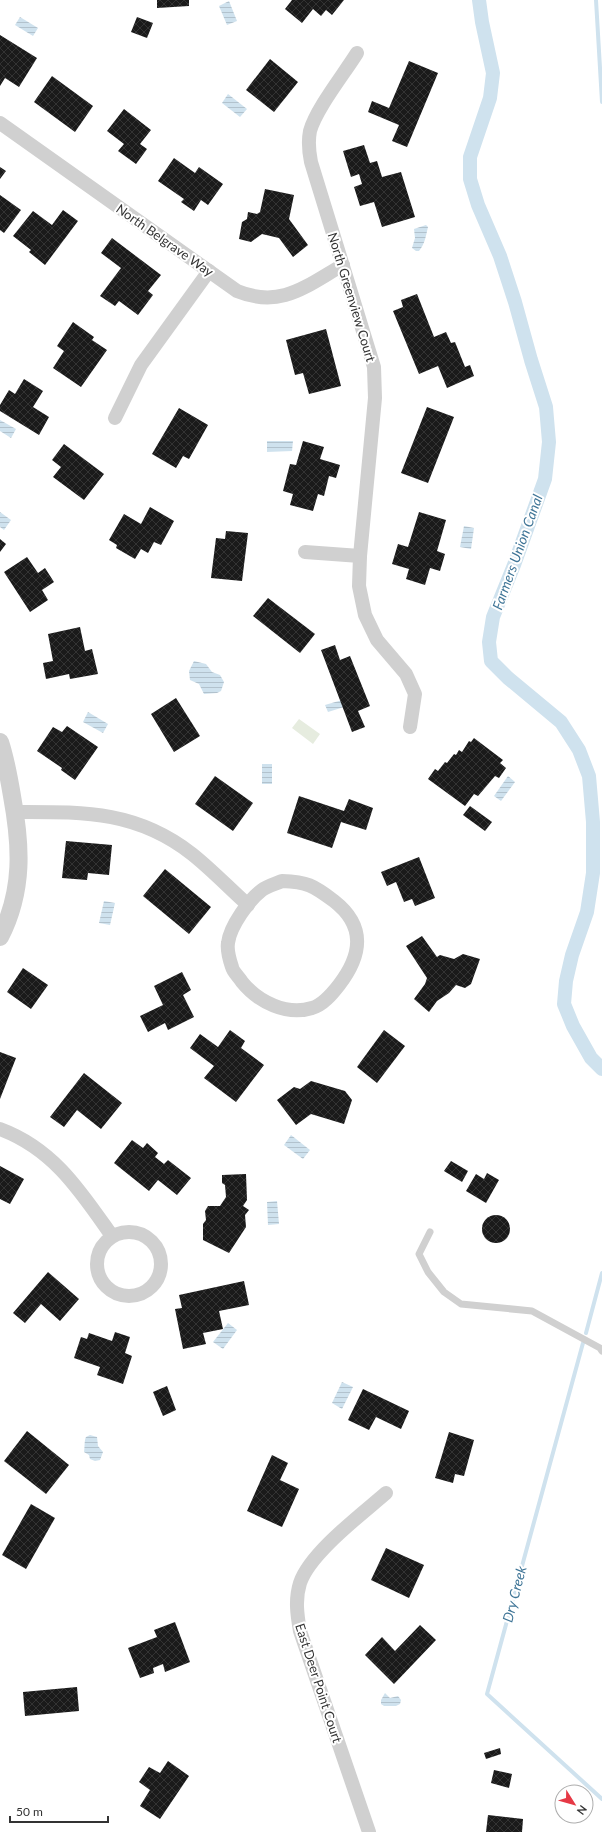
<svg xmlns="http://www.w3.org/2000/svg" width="602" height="1832" viewBox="0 0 602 1832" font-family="Lato,sans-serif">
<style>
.pitch{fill:#e6ecdf}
.water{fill:url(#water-rules)}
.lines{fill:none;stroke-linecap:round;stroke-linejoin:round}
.stream{stroke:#cfe2ee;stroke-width:4}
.canal{stroke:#cfe2ee;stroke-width:14}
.building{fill:url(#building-cross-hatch)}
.service{stroke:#d0d0d0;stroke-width:7}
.minor{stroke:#d0d0d0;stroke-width:14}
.tertiary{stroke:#d0d0d0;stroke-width:18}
.labels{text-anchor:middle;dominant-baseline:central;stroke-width:4;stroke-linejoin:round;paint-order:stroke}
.street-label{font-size:13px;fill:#333;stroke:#fff}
.water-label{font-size:14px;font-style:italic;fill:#3f7597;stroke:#fff}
</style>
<defs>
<pattern id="water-rules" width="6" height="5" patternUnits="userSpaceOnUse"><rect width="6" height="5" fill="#cfe2ee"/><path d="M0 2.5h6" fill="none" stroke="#b2c2cd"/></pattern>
<pattern id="building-cross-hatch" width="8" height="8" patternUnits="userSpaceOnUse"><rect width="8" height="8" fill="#1a1a1a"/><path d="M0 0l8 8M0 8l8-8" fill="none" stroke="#333"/></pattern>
</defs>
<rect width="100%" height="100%" fill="#fff"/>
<path class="pitch" d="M299,719L320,734L313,744L292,728Z"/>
<g class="water">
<path d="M229,1L237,21L227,25L219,6Z"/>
<path d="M20,17L38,28L33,36L15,25Z"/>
<path d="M228,94L247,109L240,117L222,103Z"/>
<path d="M426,225L428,227C426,235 425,244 419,251H416L412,248L415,238L414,229Z"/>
<path d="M0,420L16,429L11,438L0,431Z"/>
<path d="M267,441H293L292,451L267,452Z"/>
<path d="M0,512L11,520L4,530L0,527Z"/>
<path d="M464,526L474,528L471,549L460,547Z"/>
<path d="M194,661L206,664L212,672L220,675L224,682L221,691L217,693L204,694L199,684L190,680L189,671Z"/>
<path d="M342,700L344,707L328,712L325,705Z"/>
<path d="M88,712L108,724L103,733L83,722Z"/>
<rect x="262" y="764" width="10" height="20"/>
<path d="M508,776L515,782L501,801L494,796Z"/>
<path d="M104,901L115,903L110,925L99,923Z"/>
<path d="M291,1135L310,1150L303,1159L284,1145Z"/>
<path d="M277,1201L279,1224L268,1225L267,1202Z"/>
<path d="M228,1323L237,1330L223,1349L213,1342Z"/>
<path d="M342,1382L353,1387L342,1409L332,1403Z"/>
<path d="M90,1435L97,1437L98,1446L103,1452L100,1460L95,1461L90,1459L89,1455L84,1452C85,1447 84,1441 86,1437Z"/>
<path d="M385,1693L390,1698L398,1696L401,1700L400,1704L396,1706H384L381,1704V1700Z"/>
</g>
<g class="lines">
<g class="stream">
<path d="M596,0L602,102"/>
<path d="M586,1333L602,1273"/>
<path d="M583,1343L487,1694L602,1799"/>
</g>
<path class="canal" d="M479,0L482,22L493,73L490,98L470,157V179L478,205L500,256L515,302L531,360L546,407L549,442L545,479L514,565L493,617L489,642L491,661L508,678L561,722L579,750L589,776L593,822V873L587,912L572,955L566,981L564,1004L573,1026L591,1058L602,1069"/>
</g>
<g class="building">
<path d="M157,0H189V6L157,8Z"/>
<path d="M292,0H344L332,15L326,10L321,16L313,9L302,23L285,9Z"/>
<path d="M137,17L153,23L147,38L131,32Z"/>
<path d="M0,35L37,58L19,87L5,78L0,86Z"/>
<path d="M270,59L298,82L274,112L246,90Z"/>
<path d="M409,61L438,73L407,147L392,141L399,125L368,112L372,101L389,108Z"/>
<path d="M52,76L93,106L75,132L34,102Z"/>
<path d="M124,109L151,130L140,144L147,149L136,164L118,151L124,144L107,131Z"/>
<path d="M364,145L370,163L377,161L382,177L401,172L415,217L382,227L374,202L360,206L354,187L362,184L359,174L351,177L343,151Z"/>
<path d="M174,158L195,173L199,167L223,184L208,205L201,200L194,211L181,202L184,199L158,181Z"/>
<path d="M0,167L6,171L0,179Z"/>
<path d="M265,189L294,195L289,219L308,245L293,257L279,238L262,234L251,242L239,239L242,222L247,219L248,212L257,214L260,212Z"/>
<path d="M0,195L21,210L4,233L0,230Z"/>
<path d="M63,210L78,221L45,265L29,252L31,250L13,236L33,211L52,225Z"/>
<path d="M112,238L161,275L148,291L153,295L138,315L119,301L115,306L100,296L121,268L101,253Z"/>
<path d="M417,294L434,337L446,332L451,343L455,342L465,367L470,365L474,376L447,388L438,366L419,374L393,311L403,307L401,300Z"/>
<path d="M73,322L94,337L92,340L107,350L81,387L53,368L64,351L57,346Z"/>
<path d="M326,329L341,386L309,394L303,373L295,375L286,340Z"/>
<path d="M24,379L43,391L33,407L49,417L39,435L0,411V405L9,390L15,394Z"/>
<path d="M427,407L454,417L428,483L401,473Z"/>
<path d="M179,408L208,425L189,459L183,456L176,468L152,454Z"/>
<path d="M303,441L324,447L320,459L340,465L336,478L329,476L324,496L318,494L313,511L290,505L293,494L283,491L290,464L296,465Z"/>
<path d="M64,444L104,474L84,500L53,477L61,467L52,460Z"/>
<path d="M150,507L174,521L161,545L154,542L148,553L141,549L135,559L116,548L117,545L109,540L124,514L141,524Z"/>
<path d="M419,512L446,520L437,551L445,554L440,571L430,568L425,585L406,579L409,569L392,564L398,544L408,547Z"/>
<path d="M226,531L248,533L242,581L211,578L216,538L225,539Z"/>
<path d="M0,539L6,544L0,552Z"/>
<path d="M27,557L38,573L45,568L54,582L42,590L48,600L30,612L4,572Z"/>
<path d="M268,598L315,634L300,653L253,616Z"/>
<path d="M80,627L85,651L92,649L98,674L70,679L69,674L46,679L43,663L53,661L48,634Z"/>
<path d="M335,645L340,660L350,656L370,706L358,711L365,727L352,732L321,650Z"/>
<path d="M176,698L200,736L174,752L151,714Z"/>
<path d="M67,726L98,747L75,780L61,770L62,768L37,751L53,727L62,732Z"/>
<path d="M474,738L503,760L500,763L506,768L499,778L495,776L478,796L474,794L465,806L428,779L435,769L438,771L445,762L447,763L454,754L456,755L459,750L462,752L469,741L471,742Z"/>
<path d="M215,776L253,803L233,831L195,804Z"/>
<path d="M299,796L344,811L349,799L373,808L366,830L341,822L332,848L287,833Z"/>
<path d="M470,806L492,822L485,831L463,815Z"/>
<path d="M66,841L112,845L109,875L88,873L87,880L62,878Z"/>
<path d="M419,857L435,898L415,906L412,899L404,902L396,882L387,886L381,872Z"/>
<path d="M165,869L211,907L189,934L143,896Z"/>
<path d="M422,936L437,957L440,955L454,959L463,954L480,959L471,984L465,988L456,985L449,993L437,1001L429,1012L414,999L425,984L427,978L406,946Z"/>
<path d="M23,968L48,985L31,1009L7,992Z"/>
<path d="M182,972L191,990L183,995L194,1017L168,1030L165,1023L148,1032L140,1016L163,1005L154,986Z"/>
<path d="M230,1030L245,1041L241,1048L264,1065L236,1102L204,1078L214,1066L190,1048L200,1034L218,1047Z"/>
<path d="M384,1030L405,1046L377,1083L357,1067Z"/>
<path d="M0,1052L16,1058L0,1099Z"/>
<path d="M84,1073L122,1103L101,1129L77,1110L64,1127L50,1117Z"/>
<path d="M311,1081L345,1091L352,1100L344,1124L311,1114L296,1125L277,1100L294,1087L300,1089Z"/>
<path d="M132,1140L143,1148L147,1143L158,1153L155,1157L164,1164L168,1160L191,1178L177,1195L158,1180L149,1191L114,1163Z"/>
<path d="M451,1161L468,1171L462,1182L444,1171Z"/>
<path d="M0,1166L24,1179L10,1204L0,1199Z"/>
<path d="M487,1173L499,1180L486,1203L466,1191L476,1174L484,1179Z"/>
<path d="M246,1174L247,1200L243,1206L249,1210L245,1215L246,1227L229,1253L203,1240V1224L206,1220L205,1211L208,1206H220L226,1197L225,1185L222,1183V1175Z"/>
<circle cx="496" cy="1229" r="14"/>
<path d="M48,1272L79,1299L60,1321L41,1304L25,1323L13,1313Z"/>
<path d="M244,1281L249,1305L219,1311L223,1329L203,1333L206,1344L183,1349L175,1309L182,1308L179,1295Z"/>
<path d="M115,1332L130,1337L125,1353L132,1356L123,1384L97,1375L100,1367L74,1358L81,1337L87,1339L89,1333L112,1341Z"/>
<path d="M167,1386L176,1410L163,1416L153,1392Z"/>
<path d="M363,1389L409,1411L401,1429L376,1417L369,1430L348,1420Z"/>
<path d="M27,1431L69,1465L46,1494L4,1461Z"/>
<path d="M449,1432L474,1440L464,1476L455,1474L453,1483L435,1478Z"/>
<path d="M272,1455L288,1463L280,1480L299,1489L282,1527L247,1511Z"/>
<path d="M31,1504L55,1518L26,1569L2,1555Z"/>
<path d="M386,1548L424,1565L409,1598L371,1580Z"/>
<path d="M175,1622L190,1662L165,1672L163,1664L153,1668L154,1673L140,1678L128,1648L157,1637L154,1630Z"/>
<path d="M420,1625L436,1640L394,1684L365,1655L382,1637L395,1651Z"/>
<path d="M77,1687L79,1711L25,1716L23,1692Z"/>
<path d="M500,1748L501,1754L486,1759L484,1753Z"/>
<path d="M168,1761L189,1776L160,1819L140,1806L150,1790L139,1782L149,1767L160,1773Z"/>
<path d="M494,1770L512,1774L509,1788L491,1783Z"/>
<path d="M488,1815L523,1819L522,1832H486Z"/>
</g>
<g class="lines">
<path class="service" d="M430,1232L419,1254L428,1272L444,1292L461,1304L532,1311L600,1348L602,1351"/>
<g class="minor">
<path d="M357,53C344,74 316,109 310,131C308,141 309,152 311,162L374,367L375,398L360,556L359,586L365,615L377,640L406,674L415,694L410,727"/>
<path d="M0,123L237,291C281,309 306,286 343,265"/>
<path d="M115,418L141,365L209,271"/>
<path d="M305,552L360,556"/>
<path d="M15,812C82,812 136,810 192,854C211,869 229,888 248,905"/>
<path d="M282,881C307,882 313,885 334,901C366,926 362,955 339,985C332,994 323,1005 312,1008C287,1016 258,1002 242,982C239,977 233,972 232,967C230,961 227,949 228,943C230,926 249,900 262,890C267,886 275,884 282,881Z"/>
<path d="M0,1129C54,1149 81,1192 112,1236"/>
<circle cx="129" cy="1264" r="32"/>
<path d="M369,1832L300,1631C297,1614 295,1599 300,1583C310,1553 362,1514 386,1493"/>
</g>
<path class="tertiary" d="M0,742C6,760 9,778 12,796C21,845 24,890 0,937"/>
</g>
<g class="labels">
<g class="street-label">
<text transform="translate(165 240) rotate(35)">North Belgrave Way</text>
<text transform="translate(352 297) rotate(73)">North Greenview Court</text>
<text transform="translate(319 1683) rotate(72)">East Deer Point Court</text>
</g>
<g class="water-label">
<text transform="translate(517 552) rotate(-70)">Farmers Union Canal</text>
<text transform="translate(514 1594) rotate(-75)">Dry Creek</text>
</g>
</g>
<g transform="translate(574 1804) rotate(127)"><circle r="19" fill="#ffffff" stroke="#adadad"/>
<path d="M0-3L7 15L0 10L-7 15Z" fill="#e63946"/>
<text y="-6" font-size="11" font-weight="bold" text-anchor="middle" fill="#333333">N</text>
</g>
<path d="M10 1816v6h98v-6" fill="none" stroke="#333333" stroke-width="2"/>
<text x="16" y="1816" font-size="12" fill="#333333" stroke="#ffffff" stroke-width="3" paint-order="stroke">50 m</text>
</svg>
